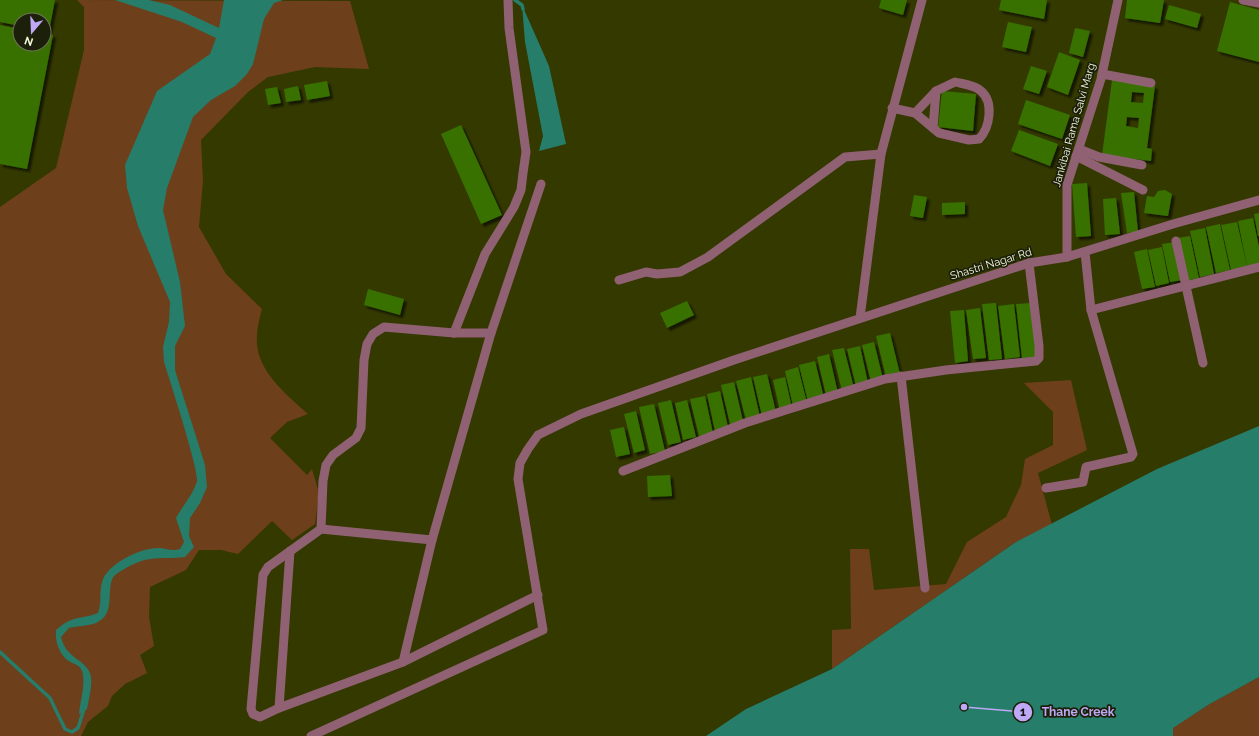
<svg xmlns="http://www.w3.org/2000/svg" width="1259" height="736" viewBox="0 0 1259 736" font-family="Raleway,sans-serif">
<style>
.green{fill:#6e3f1b}
.water{fill:#267d6a}
.lines{fill:none;stroke-linecap:round;stroke-linejoin:round}
.stream{stroke:#267d6a;stroke-width:3.5}
.building{fill:#377100;fill-rule:evenodd;filter:url(#shadow)}
.minor{stroke:#906172;stroke-width:9}
.labels{text-anchor:middle;dominant-baseline:central;stroke-width:3.5;stroke-linejoin:round;paint-order:stroke}
.street-label{font-size:11px;fill:#f3f9dc;stroke:#1c1f09}
.leader{fill:none;stroke:#bda9f5;stroke-width:1.5}
.callout-dot{fill:#bda9f5;stroke:#1c1f09;stroke-width:1.5}
.mark-label{font-size:12px;text-anchor:middle;font-weight:bold;fill:#111}
.callout-label{font-size:12px;text-anchor:middle;font-weight:bold;fill:#bda9f5;stroke:#1c1f09;stroke-width:3.5;stroke-linejoin:round;paint-order:stroke}
</style>
<defs>
<filter id="shadow"><feDropShadow dx="3" dy="3" stdDeviation="1" flood-color="#0009"/></filter>
</defs>
<rect width="100%" height="100%" fill="#343900"/>
<g class="green">
<path d="M77,0L350,1L369,69L315,67L268,77L248,92L201,140L203,181L199,227L226,274L262,309C259,320 256,332 257,343C258,372 288,396 308,414L287,422L270,438L307,475L312,469L319,493L315,524L292,540L272,521L238,554L221,550H199L186,570L150,587L149,617L154,646L140,655L147,673L125,684L112,696L108,706L88,722L81,736H0V207L56,168L84,50V7Z"/>
<path d="M1071,380L1087,450L1038,473L1052,525L1016,542L832,669V630L851,629L850,549H869L874,590L946,584L967,542L1006,517L1021,485L1025,459L1053,445V412L1024,383Z"/>
<path d="M1259,677V736H1173L1172,728L1208,705Z"/>
</g>
<g class="water">
<path d="M115,0H149L170,5L219,28L224,0H283L274,3L264,19L253,64L247,74L235,86L211,100L193,117L167,188L163,210L180,282L185,326L175,346V370L205,465L207,487L200,503L190,518L189,536L194,547L185,557C159,560 151,554 126,568C123,570 118,572 115,575C104,586 118,614 96,623C89,626 77,626 69,628L61,637C66,660 88,659 91,677C92,687 89,699 87,709L79,714C80,702 86,684 82,671C79,663 71,664 66,659C58,651 55,640 56,630C73,615 79,620 98,613C102,603 99,593 102,582C107,564 140,548 158,548C166,548 171,552 180,549L184,542L176,518C183,505 193,495 197,481C199,470 169,378 164,362L163,347L169,322L170,302L138,226L127,188L125,165L157,91L210,54L216,38L182,22Z"/>
<path d="M522,5L549,66L566,144L539,151L543,136L525,42Z"/>
<path d="M1259,426V677L1208,705L1173,728V736H706L746,709L832,669L1016,542L1157,469Z"/>
</g>
<g class="lines">
<g class="stream">
<path d="M515,0L522,5L523,9"/>
<path d="M0,652L50,698L65,729L72,732L78,728L84,709"/>
</g>
</g>
<g class="building">
<path d="M0,0H55L49,31L44,30V20H20V26L0,22Z"/>
<path d="M881,0H907L903,15L879,8Z"/>
<path d="M1001,0H1047L1044,19L999,10Z"/>
<path d="M1127,0H1164L1160,23L1125,18Z"/>
<path d="M1230,2L1259,10V62L1217,51Z"/>
<path d="M1169,5L1201,14L1197,28L1165,19Z"/>
<path d="M1008,22L1032,27L1026,52L1002,47Z"/>
<path d="M0,25L20,29V44H44V33L53,35L27,169L0,164Z"/>
<path d="M1075,28L1090,31L1083,57L1069,53Z"/>
<path d="M1059,52L1080,60L1068,95L1047,87Z"/>
<path d="M1031,66L1047,71L1039,94L1023,89Z"/>
<path d="M1112,80L1155,86L1147,148L1152,149L1151,161L1102,155ZM1132,92L1144,93L1143,103L1131,102ZM1127,117L1139,118L1138,128L1126,126Z"/>
<path d="M327,81L330,96L307,100L304,85Z"/>
<path d="M298,86L301,100L286,102L284,89Z"/>
<path d="M277,87L281,103L268,105L265,89Z"/>
<path d="M942,91L976,94L973,131L938,127Z"/>
<path d="M1026,100L1070,115L1062,139L1018,124Z"/>
<path d="M461,125L502,215L481,224L441,134Z"/>
<path d="M1019,130L1058,144L1050,166L1011,151Z"/>
<path d="M1087,183L1091,236L1076,237L1072,184Z"/>
<path d="M1165,190L1172,194L1168,216L1144,213L1147,196L1154,197L1158,191Z"/>
<path d="M1134,192L1138,232L1127,233L1121,193Z"/>
<path d="M914,195L927,197L923,218L910,216Z"/>
<path d="M1116,198L1120,234L1105,235L1103,199Z"/>
<path d="M965,202V214L942,215V203Z"/>
<path d="M1259,213V236H1258L1254,214Z"/>
<path d="M1253,218L1259,247V263L1247,266L1238,221Z"/>
<path d="M1237,222L1247,266L1231,270L1221,225Z"/>
<path d="M1220,224L1230,270L1216,273L1206,227Z"/>
<path d="M1205,228L1214,274L1200,277L1190,231Z"/>
<path d="M1190,236L1199,278L1186,281L1177,238Z"/>
<path d="M1175,242L1183,280L1170,282L1162,244Z"/>
<path d="M1162,247L1169,283L1156,286L1148,250Z"/>
<path d="M1147,249L1155,287L1142,289L1134,252Z"/>
<path d="M368,289L404,299L400,315L364,305Z"/>
<path d="M687,301L694,315L667,328L660,313Z"/>
<path d="M996,303L1002,359L989,360L982,304Z"/>
<path d="M1031,303L1037,357L1022,358L1016,304Z"/>
<path d="M1014,304L1020,357L1005,359L998,306Z"/>
<path d="M980,308L986,358L973,359L966,310Z"/>
<path d="M964,310L968,361L955,363L950,311Z"/>
<path d="M890,333L900,374L886,377L876,336Z"/>
<path d="M874,342L883,379L871,382L862,345Z"/>
<path d="M860,346L868,383L856,386L847,349Z"/>
<path d="M844,348L854,388L842,391L832,350Z"/>
<path d="M829,354L838,393L826,395L817,357Z"/>
<path d="M815,361L824,398L808,402L799,365Z"/>
<path d="M798,367L807,403L793,406L785,371Z"/>
<path d="M767,374L776,412L762,416L753,377Z"/>
<path d="M751,377L760,417L746,420L736,381Z"/>
<path d="M785,377L792,408L780,411L773,380Z"/>
<path d="M734,382L743,421L730,424L721,385Z"/>
<path d="M720,391L728,427L715,431L707,394Z"/>
<path d="M705,396L713,433L699,436L690,399Z"/>
<path d="M671,400L681,442L668,445L658,403Z"/>
<path d="M687,400L696,437L683,440L675,403Z"/>
<path d="M654,404L665,451L650,454L639,407Z"/>
<path d="M636,411L645,450L634,453L624,414Z"/>
<path d="M624,427L630,454L616,457L610,430Z"/>
<path d="M670,475L672,496L648,497L647,476Z"/>
</g>
<g class="lines">
<g class="minor">
<path d="M508,0L509,28L526,152L523,173L521,190L514,207L485,254L454,333L384,327L373,334L367,344L364,360L361,428L356,438L333,455L326,465L323,481L321,529L268,567L263,575L251,709L253,714L260,717L279,708L403,662L538,595"/>
<path d="M1243,0L1259,3"/>
<path d="M1102,74L1151,83"/>
<path d="M892,108L915,113L936,91L955,82C963,84 975,85 981,91C994,102 990,128 979,139L969,140L939,133L915,113"/>
<path d="M933,128L936,91"/>
<path d="M1079,149L1099,157L1142,165"/>
<path d="M1076,156L1143,190"/>
<path d="M1176,241L1203,363"/>
<path d="M1067,257V185L1101,79L1118,0"/>
<path d="M619,280L646,272L657,274L680,272L708,257L845,157L881,154"/>
<path d="M1091,310L1259,267"/>
<path d="M860,318L881,154L922,0"/>
<path d="M491,333L541,184"/>
<path d="M901,376L925,588"/>
<path d="M623,471L745,423L885,379L946,370L1036,361L1039,358V346L1029,263"/>
<path d="M1046,488L1083,482L1086,467L1131,457L1133,454L1091,310L1085,252"/>
<path d="M321,529L432,540"/>
<path d="M403,662L432,540L491,333H454"/>
<path d="M279,708L290,551"/>
<path d="M311,736L543,630L518,479L520,463L528,449L538,435L581,414L734,360L1029,263L1067,257L1173,224L1259,200"/>
</g>
</g>
<g class="labels">
<g class="street-label">
<text transform="translate(1074 125) rotate(-74)">Jankibai Rama Salvi Marg</text>
<text transform="translate(991 264) rotate(-17)">Shastri Nagar Rd</text>
</g>
</g>
<path class="leader" d="M964 707L1023 712"/>
<g class="callout-dot">
<circle cx="964" cy="707" r="4"/>
<circle cx="1023" cy="712" r="10"/>
</g>
<g class="mark-label">
<text x="1023" y="716">1</text>
</g>
<g class="callout-label">
<text x="1078" y="716">Thane Creek</text>
</g>
<g transform="translate(32 32) rotate(199)"><circle r="19" fill="#1c1f09" stroke="#72765d"/>
<path d="M0-3L7 15L0 10L-7 15Z" fill="#bda9f5"/>
<text y="-6" font-size="11" font-weight="bold" text-anchor="middle" fill="#f3f9dc">N</text>
</g>
</svg>
